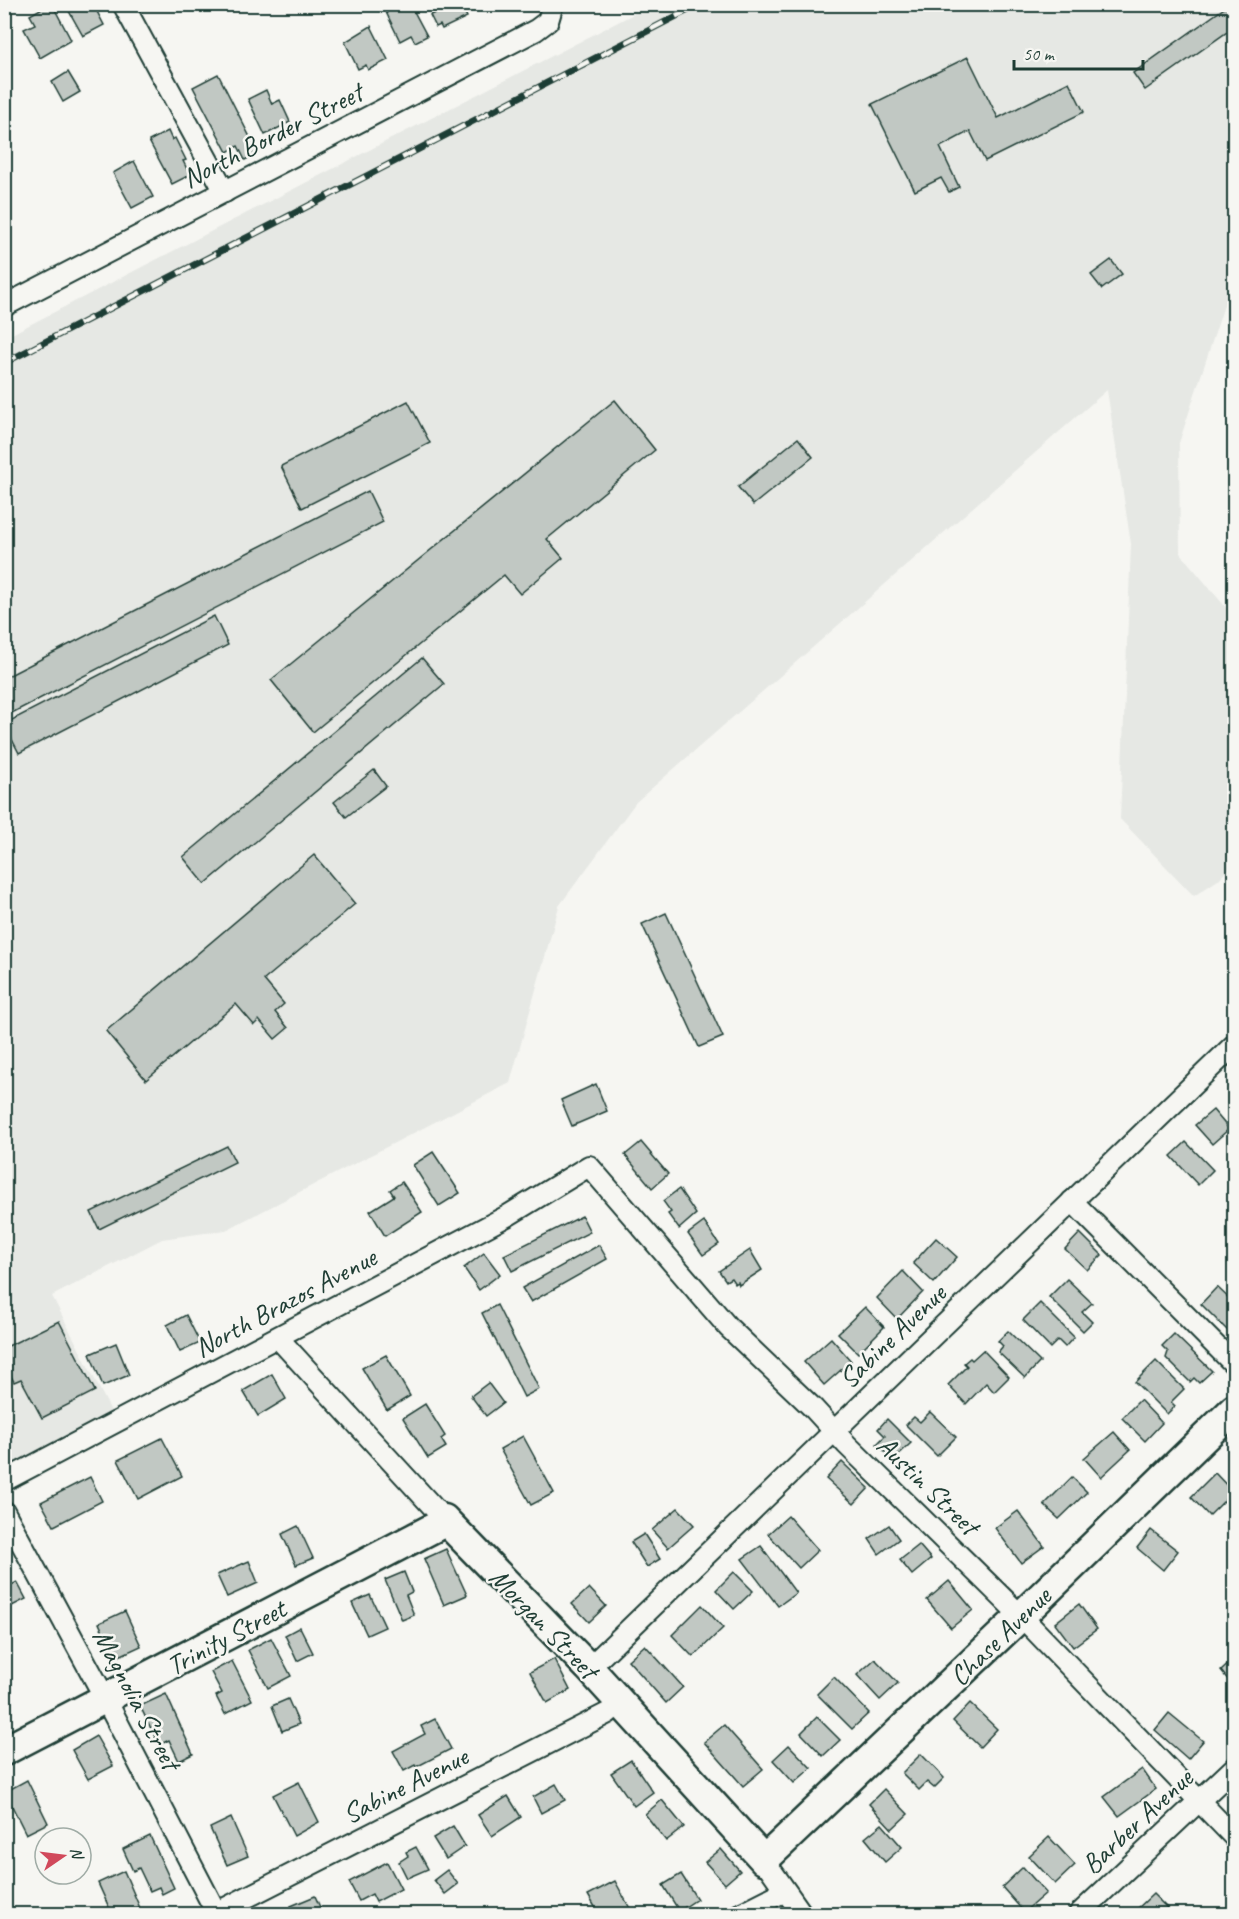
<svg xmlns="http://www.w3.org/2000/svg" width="1239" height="1919" viewBox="0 0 1239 1919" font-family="Caveat,sans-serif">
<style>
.built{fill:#e6e8e4}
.building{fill:#c1c8c3;stroke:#1f3d34;stroke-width:1.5}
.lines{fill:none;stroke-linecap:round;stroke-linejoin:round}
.street-casing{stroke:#1f3d34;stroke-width:24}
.secondary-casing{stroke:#1f3d34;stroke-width:33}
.street{stroke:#f6f6f2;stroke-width:20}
.secondary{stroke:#f6f6f2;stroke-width:28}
.rail-casing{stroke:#1f3d34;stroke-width:7}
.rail{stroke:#f6f6f2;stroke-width:4.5;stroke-dasharray:14;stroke-linecap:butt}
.labels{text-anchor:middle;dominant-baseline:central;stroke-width:5;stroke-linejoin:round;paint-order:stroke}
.street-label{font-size:28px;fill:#1f3d34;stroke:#f6f6f2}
</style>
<rect width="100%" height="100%" fill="#f6f6f2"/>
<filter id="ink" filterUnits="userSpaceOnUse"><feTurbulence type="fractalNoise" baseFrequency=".0167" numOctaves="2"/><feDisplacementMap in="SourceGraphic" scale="12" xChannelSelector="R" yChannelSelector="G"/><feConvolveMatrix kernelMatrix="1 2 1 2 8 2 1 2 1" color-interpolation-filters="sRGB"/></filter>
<g filter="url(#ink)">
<path class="built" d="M651,5H1234V280L1229,290L1179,443L1180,553L1234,617V863L1218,880L1194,896L1120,819L1131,544L1107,390L636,802L559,906L510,1083L226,1230L162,1239L52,1296L111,1411L7,1468L4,1464V338Z"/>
<g class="building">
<path d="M49,4H52L71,40L40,58L24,29L35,24L30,15Z"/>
<path d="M65,4H93L104,25L83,36Z"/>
<path d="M391,4H410L427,36L415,42L411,35L400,41L384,8Z"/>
<path d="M433,4H460L467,17L442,29L440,25L436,27L430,15L437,12Z"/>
<path d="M1230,4H1234V27L1145,90L1133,73Z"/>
<path d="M371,26L388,60L368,70L366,65L358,69L345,42Z"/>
<path d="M968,57L998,118L1069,82L1084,112L985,161L970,131L940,147L959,187L949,192L941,178L915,191L872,104Z"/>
<path d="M68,72L80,92L63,102L52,82Z"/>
<path d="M218,74L258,153L245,160L238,146L227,152L193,87Z"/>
<path d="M266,90L272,104L280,100L290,122L265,135L248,99Z"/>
<path d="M168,131L172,140L175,138L186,160L183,161L190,175L172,184L149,141Z"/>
<path d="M134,161L153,197L132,208L113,173Z"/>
<path d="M1111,260L1122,274L1102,289L1091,275Z"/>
<path d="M615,400L655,450L547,539L563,558L520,594L504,575L313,732L271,680Z"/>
<path d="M408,401L430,443L302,508L281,466Z"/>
<path d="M798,438L813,457L753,505L738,487Z"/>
<path d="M368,491L383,522L4,717V678Z"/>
<path d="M214,616L228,645L19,753L4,724Z"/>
<path d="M422,658L444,684L205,884L183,857Z"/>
<path d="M374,770L386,786L346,817L334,802Z"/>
<path d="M314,855L355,904L264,980L284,1004L275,1012L288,1028L275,1039L259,1020L254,1025L236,1004L146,1080L106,1031Z"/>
<path d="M666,913L723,1037L699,1047L642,924Z"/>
<path d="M596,1084L607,1111L572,1126L561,1100Z"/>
<path d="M1213,1110L1229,1129L1212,1144L1195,1125Z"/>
<path d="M641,1142L668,1174L652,1188L625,1155Z"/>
<path d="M1186,1142L1213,1170L1198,1185L1171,1156Z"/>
<path d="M227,1146L235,1162L99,1229L91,1212Z"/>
<path d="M433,1152L460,1193L439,1206L413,1165Z"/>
<path d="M402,1182L422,1212L385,1236L370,1211L394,1196L390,1190Z"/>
<path d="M679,1189L696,1214L679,1229L668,1214L671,1212L663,1201Z"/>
<path d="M582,1216L590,1232L512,1271L504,1255Z"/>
<path d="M704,1222L719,1244L703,1255L688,1234Z"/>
<path d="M1080,1233L1102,1255L1087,1270L1065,1249Z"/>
<path d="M936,1238L957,1257L934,1283L913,1263Z"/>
<path d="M599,1245L607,1259L531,1302L522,1288Z"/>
<path d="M750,1250L762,1270L739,1285L738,1282L735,1284L731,1278L726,1281L719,1271Z"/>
<path d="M484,1253L500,1274L479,1290L464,1268Z"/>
<path d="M903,1271L923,1292L897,1319L877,1298Z"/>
<path d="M1067,1279L1092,1303L1082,1312L1092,1322L1083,1331L1049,1297Z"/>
<path d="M1217,1287L1234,1303V1337L1201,1304Z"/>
<path d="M1040,1303L1074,1337L1065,1347L1058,1340L1050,1348L1023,1320Z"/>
<path d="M497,1305L539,1389L524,1397L482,1313Z"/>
<path d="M865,1307L884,1327L858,1353L838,1333Z"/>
<path d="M186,1315L200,1343L180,1352L167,1325Z"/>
<path d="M59,1321L95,1391L42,1418L21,1379L14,1382L4,1362V1348Z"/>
<path d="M1008,1331L1040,1362L1025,1378L998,1352L1003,1346L998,1341Z"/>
<path d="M1174,1334L1212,1371L1199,1383L1194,1378L1190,1382L1166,1358L1168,1352L1162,1346Z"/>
<path d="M831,1338L851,1361L824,1385L804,1362Z"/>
<path d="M116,1343L129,1375L103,1386L90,1354Z"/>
<path d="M983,1350L1009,1377L994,1392L986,1383L966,1404L948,1385L967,1366L964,1363L970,1358L972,1360Z"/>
<path d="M386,1355L410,1396L387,1410L362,1368Z"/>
<path d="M1156,1361L1184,1389L1171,1402L1175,1406L1167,1414L1135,1382Z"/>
<path d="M272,1374L286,1399L258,1416L243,1391Z"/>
<path d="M488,1383L503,1403L486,1416L471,1396Z"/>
<path d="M1140,1400L1162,1423L1145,1441L1122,1418Z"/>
<path d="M425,1404L445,1436L441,1439L446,1447L428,1458L403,1418Z"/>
<path d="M930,1412L956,1437L937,1456L906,1425L914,1417L920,1422Z"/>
<path d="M887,1419L911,1443L893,1460L877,1444L885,1436L878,1429Z"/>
<path d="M1114,1432L1130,1450L1101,1477L1084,1458Z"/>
<path d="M523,1436L554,1493L531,1505L500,1449Z"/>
<path d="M162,1438L182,1476L138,1499L118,1460Z"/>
<path d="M842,1462L869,1488L854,1504L826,1479Z"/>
<path d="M1215,1473L1233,1492L1209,1516L1191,1497Z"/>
<path d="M90,1477L102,1501L54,1526L41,1502Z"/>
<path d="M1072,1477L1087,1492L1059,1519L1044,1505Z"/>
<path d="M678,1508L694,1525L668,1548L652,1530Z"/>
<path d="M1018,1511L1044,1546L1021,1563L995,1528Z"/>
<path d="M788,1516L818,1550L799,1568L768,1534Z"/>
<path d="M889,1525L899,1539L879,1554L869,1539Z"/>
<path d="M298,1526L313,1558L296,1565L282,1534Z"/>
<path d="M1151,1530L1178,1551L1163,1570L1137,1548Z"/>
<path d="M644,1534L660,1559L647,1567L631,1542Z"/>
<path d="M919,1545L931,1559L912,1575L900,1560Z"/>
<path d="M761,1546L796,1593L778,1606L742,1559Z"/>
<path d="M446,1549L467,1595L444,1605L424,1559Z"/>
<path d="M249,1561L258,1583L227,1597L217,1575Z"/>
<path d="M404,1572L412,1592L406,1595L414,1615L402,1620L385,1580Z"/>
<path d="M734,1572L753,1591L734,1609L716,1590Z"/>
<path d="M949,1581L973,1610L951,1628L927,1600Z"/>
<path d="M17,1582L26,1599L10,1607L4,1596V1589Z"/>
<path d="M589,1588L606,1606L589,1622L572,1604Z"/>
<path d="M370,1595L385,1627L367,1635L352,1603Z"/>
<path d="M1079,1604L1097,1629L1073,1647L1055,1623Z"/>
<path d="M702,1605L723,1628L693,1657L672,1635Z"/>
<path d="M125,1611L141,1646L115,1658L99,1623Z"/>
<path d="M300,1627L313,1653L297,1661L285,1635Z"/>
<path d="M271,1638L291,1676L268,1688L248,1650Z"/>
<path d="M645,1645L683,1687L666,1703L628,1660Z"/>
<path d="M554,1659L570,1690L547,1703L530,1672Z"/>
<path d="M875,1659L898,1683L880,1700L857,1675Z"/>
<path d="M1234,1659V1687L1221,1671Z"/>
<path d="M232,1661L252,1700L225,1714L216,1696L222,1693L211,1672Z"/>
<path d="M834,1677L869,1713L852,1729L817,1694Z"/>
<path d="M166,1694L193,1754L179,1761L169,1740L159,1745L140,1706Z"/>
<path d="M288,1699L299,1724L282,1731L272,1706Z"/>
<path d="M970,1703L997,1729L980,1747L953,1721Z"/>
<path d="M1169,1713L1203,1741L1188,1759L1155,1730Z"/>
<path d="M817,1717L840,1740L823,1756L801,1733Z"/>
<path d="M435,1719L451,1749L416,1767L415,1765L404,1771L393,1751L425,1734L421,1726Z"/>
<path d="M724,1725L763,1769L743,1786L704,1742Z"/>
<path d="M96,1736L113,1766L88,1779L72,1750Z"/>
<path d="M789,1745L811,1768L794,1783L773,1760Z"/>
<path d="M921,1754L944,1778L934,1788L927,1782L919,1790L902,1773Z"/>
<path d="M631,1760L653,1792L634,1806L611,1773Z"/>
<path d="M1142,1769L1156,1789L1119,1816L1104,1797Z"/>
<path d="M27,1780L48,1823L26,1834L5,1792Z"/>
<path d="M299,1782L319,1822L294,1836L273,1795Z"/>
<path d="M556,1784L565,1800L541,1813L533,1797Z"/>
<path d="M884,1789L908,1814L892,1829L869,1804Z"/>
<path d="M508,1796L521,1817L492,1836L478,1815Z"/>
<path d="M662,1800L684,1827L666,1841L645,1814Z"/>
<path d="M231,1818L248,1856L227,1865L210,1828Z"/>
<path d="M882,1824L902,1847L885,1862L865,1838Z"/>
<path d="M453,1826L465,1846L446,1859L433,1838Z"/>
<path d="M150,1836L174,1888L162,1894L159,1887L150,1891L139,1868L133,1871L123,1849Z"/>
<path d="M1049,1837L1075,1865L1055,1884L1029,1856Z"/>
<path d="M416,1847L428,1869L407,1878L399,1862L408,1856L406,1852Z"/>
<path d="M721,1849L740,1871L725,1884L705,1862Z"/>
<path d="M387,1862L401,1889L376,1902L372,1894L359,1901L349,1882Z"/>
<path d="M1023,1867L1046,1893L1024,1912L1002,1887Z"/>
<path d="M447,1870L458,1884L445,1894L434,1880Z"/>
<path d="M124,1871L140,1908L126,1914H112L98,1883Z"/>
<path d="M681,1874L697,1899L679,1911L663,1885Z"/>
<path d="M615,1881L633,1914H599L588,1895Z"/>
<path d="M1153,1894L1173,1914H1140L1136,1910Z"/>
<path d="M315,1896L323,1914H295L291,1906Z"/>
</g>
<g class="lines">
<g class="street-casing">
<g id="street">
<path d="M123,4L225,192"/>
<path d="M4,306L536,30L548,21L553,4"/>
<path d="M1072,1201L1234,1364"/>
<path d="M278,1338L444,1519"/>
<path d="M4,1481L507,1216L589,1166L728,1327L814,1409L846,1444L1021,1616L1234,1837"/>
<path d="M4,1511L106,1700L217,1914"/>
<path d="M589,1668L1234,1045"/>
<path d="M764,1860L802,1914"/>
<path d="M214,1914L608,1713L619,1702"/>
<path d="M740,1914L785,1891"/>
<path d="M1079,1914L1234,1768"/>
</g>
</g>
<g class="secondary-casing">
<path id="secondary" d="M4,1751L437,1526L444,1519L589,1668L764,1860L1021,1616L1234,1409"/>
</g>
<use href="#street" class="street"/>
<use href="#secondary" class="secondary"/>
<g class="rail-casing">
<path id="rail" d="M4,363L700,4"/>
</g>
<use href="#rail" class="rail"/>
</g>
</g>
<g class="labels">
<g class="street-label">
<text transform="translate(272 135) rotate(-27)">North Border Street</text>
<text transform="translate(285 1302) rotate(-28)">North Brazos Avenue</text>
<text transform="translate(892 1336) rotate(-44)">Sabine Avenue</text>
<text transform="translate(928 1485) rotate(44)">Austin Street</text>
<text transform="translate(544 1623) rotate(46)">Morgan Street</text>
<text transform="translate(1000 1636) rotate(-44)">Chase Avenue</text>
<text transform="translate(226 1637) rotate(-28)">Trinity Street</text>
<text transform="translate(137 1699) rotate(62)">Magnolia Street</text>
<text transform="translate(405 1785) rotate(-27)">Sabine Avenue</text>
<text transform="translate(1137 1821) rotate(-43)">Barber Avenue</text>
</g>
</g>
<rect width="1239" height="1919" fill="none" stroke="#f6f6f2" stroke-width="24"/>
<rect x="12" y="12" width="1215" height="1895" fill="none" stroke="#1f3d34" stroke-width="2" filter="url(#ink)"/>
<g transform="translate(63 1856) rotate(76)"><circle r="28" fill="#f6f6f2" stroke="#a0aca6" stroke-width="1.5"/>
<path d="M0-4.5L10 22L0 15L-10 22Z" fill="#d1495b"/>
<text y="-9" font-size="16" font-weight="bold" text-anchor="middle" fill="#1f3d34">N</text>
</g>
<path d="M1014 60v9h129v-9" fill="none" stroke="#1f3d34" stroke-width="3"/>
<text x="1023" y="60" font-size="18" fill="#1f3d34" stroke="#f6f6f2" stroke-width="4.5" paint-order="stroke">50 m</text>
</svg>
